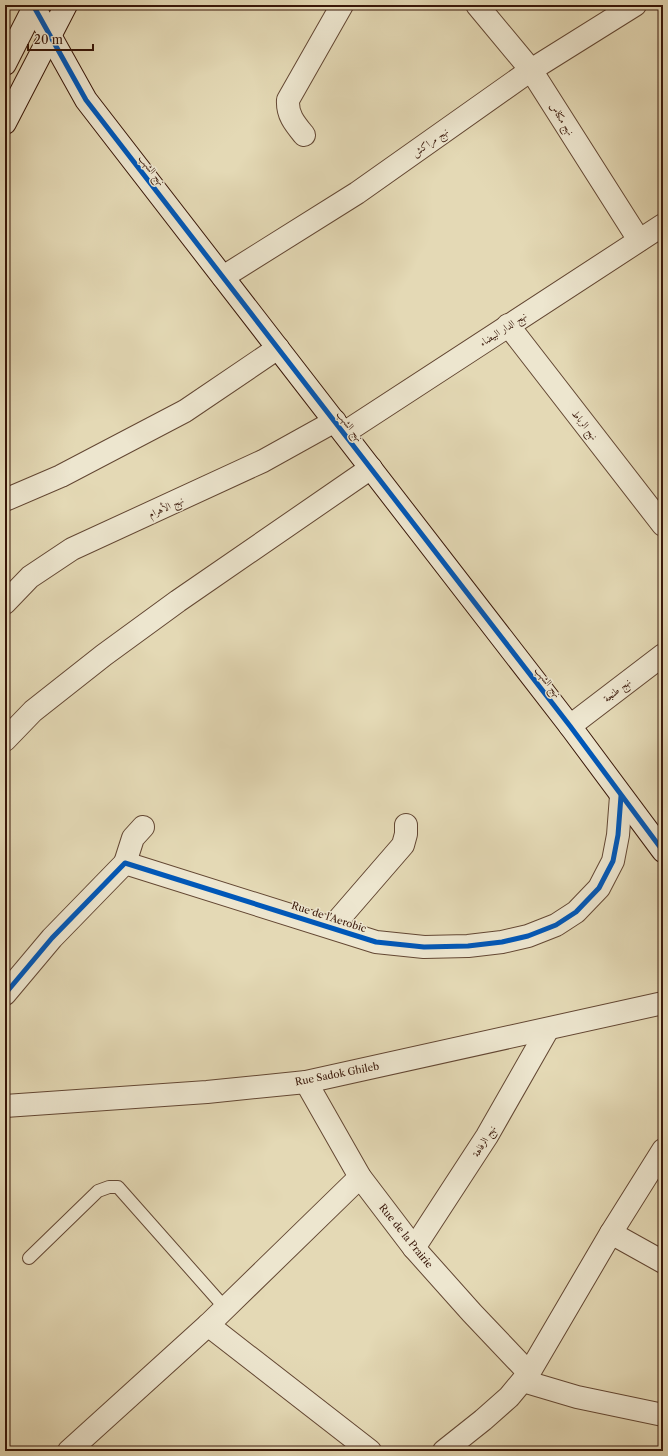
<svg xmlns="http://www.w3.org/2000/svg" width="668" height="1456" viewBox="0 0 668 1456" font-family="'Libre Caslon Text',Amiri,serif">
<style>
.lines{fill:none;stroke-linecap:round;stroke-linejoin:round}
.lane-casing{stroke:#634733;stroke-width:14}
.street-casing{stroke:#634733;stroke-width:24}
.secondary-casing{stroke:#381608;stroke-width:24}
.lane{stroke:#ede6cf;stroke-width:12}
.street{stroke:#ede6cf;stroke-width:22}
.secondary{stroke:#ede6cf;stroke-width:22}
.cycleway-casing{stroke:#ede6cf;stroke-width:8}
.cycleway{stroke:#0057b8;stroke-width:5}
.labels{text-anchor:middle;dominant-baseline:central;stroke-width:3;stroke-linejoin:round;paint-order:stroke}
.street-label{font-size:10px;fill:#381608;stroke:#ede6cf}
</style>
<rect width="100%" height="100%" fill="#e4d9b5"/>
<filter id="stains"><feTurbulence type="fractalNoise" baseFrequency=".005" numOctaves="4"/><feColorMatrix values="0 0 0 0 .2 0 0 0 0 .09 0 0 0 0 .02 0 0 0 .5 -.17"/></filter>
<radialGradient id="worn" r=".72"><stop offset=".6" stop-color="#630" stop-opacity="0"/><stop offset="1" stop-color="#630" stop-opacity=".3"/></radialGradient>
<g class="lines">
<g class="lane-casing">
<path id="lane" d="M29,1258L98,1191L109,1187H118L226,1309"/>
</g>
<g class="street-casing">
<g id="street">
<path d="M477,5L531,70L639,240"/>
<path d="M304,135C295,124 287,115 288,100L342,5"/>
<path d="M223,277L357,193L531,70L635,5"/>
<path d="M508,325L663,525"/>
<path d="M344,433L663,225"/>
<path d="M5,500L61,476L185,411L278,348"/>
<path d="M5,603L30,577L72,549L263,461L335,421"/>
<path d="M570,726L663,655"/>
<path d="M5,740L33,711L104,655L178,601L371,468"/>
<path d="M125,863L133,838L143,827"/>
<path d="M332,927L403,845L406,834V825"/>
<path d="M5,994L52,938L125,863L376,942L424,947L468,946L502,942L528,936L556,925L576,912L599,888L613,861L618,835L621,796"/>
<path d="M306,1082L360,1177L414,1248L472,1313L529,1373"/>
<path d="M5,1106L207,1092L306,1082L663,1003"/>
<path d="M611,1233L663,1262"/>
<path d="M414,1248L487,1136L548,1029"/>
<path d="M208,1325L370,1451"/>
<path d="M523,1381L577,1397L663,1415"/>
<path d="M69,1451L208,1325L360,1177"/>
<path d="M444,1451L483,1420L509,1397L529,1373L611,1233L663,1150"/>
</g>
</g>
<g class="secondary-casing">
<g id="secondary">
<path d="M33,5L86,100L570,726L663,851"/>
<path d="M5,64L35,5"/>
<path d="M5,123L66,5"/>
</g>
</g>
<use href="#lane" class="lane"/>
<use href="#street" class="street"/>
<use href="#secondary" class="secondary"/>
<g class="cycleway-casing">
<g id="cycleway">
<path d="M33,5L86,100L570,726L663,851"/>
<path d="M5,994L52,938L125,863L376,942L424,947L468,946L502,942L528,936L556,925L576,912L599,888L613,861L618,835L621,796"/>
</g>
</g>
<use href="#cycleway" class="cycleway"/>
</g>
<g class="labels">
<g class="street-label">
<text transform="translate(562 119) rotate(58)">نهج مكناس</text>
<text transform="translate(430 142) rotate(-35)">نهج مراكش</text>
<text transform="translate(152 170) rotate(52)">نهج الشهب</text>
<text transform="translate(503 329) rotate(-33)">نهج الدار البيضاء</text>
<text transform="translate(585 425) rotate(52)">نهج الرباط</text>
<text transform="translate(350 426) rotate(52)">نهج الشهب</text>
<text transform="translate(166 507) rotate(-24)">نهج الأهرام</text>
<text transform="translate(548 682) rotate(52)">نهج الشهب</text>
<text transform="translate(617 690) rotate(-38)">نهج طنجة</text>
<text transform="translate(329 917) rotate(18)">Rue de l'Aerobic</text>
<text transform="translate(337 1074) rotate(-11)">Rue Sadok Ghileb</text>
<text transform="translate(484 1141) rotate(-58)">نهج الرفاهة</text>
<text transform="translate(406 1236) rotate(51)">Rue de la Prairie</text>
</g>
</g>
<rect width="668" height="1456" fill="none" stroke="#e4d9b5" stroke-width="20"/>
<rect x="6" y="6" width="656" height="1444" fill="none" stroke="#381608" stroke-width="2"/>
<rect x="10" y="10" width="648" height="1436" fill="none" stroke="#381608"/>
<path d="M28 44v6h65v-6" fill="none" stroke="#381608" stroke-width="2"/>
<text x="34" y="44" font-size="12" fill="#381608" stroke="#ede6cf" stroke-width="3" paint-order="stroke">20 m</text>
<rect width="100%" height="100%" filter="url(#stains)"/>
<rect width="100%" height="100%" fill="url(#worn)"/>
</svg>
